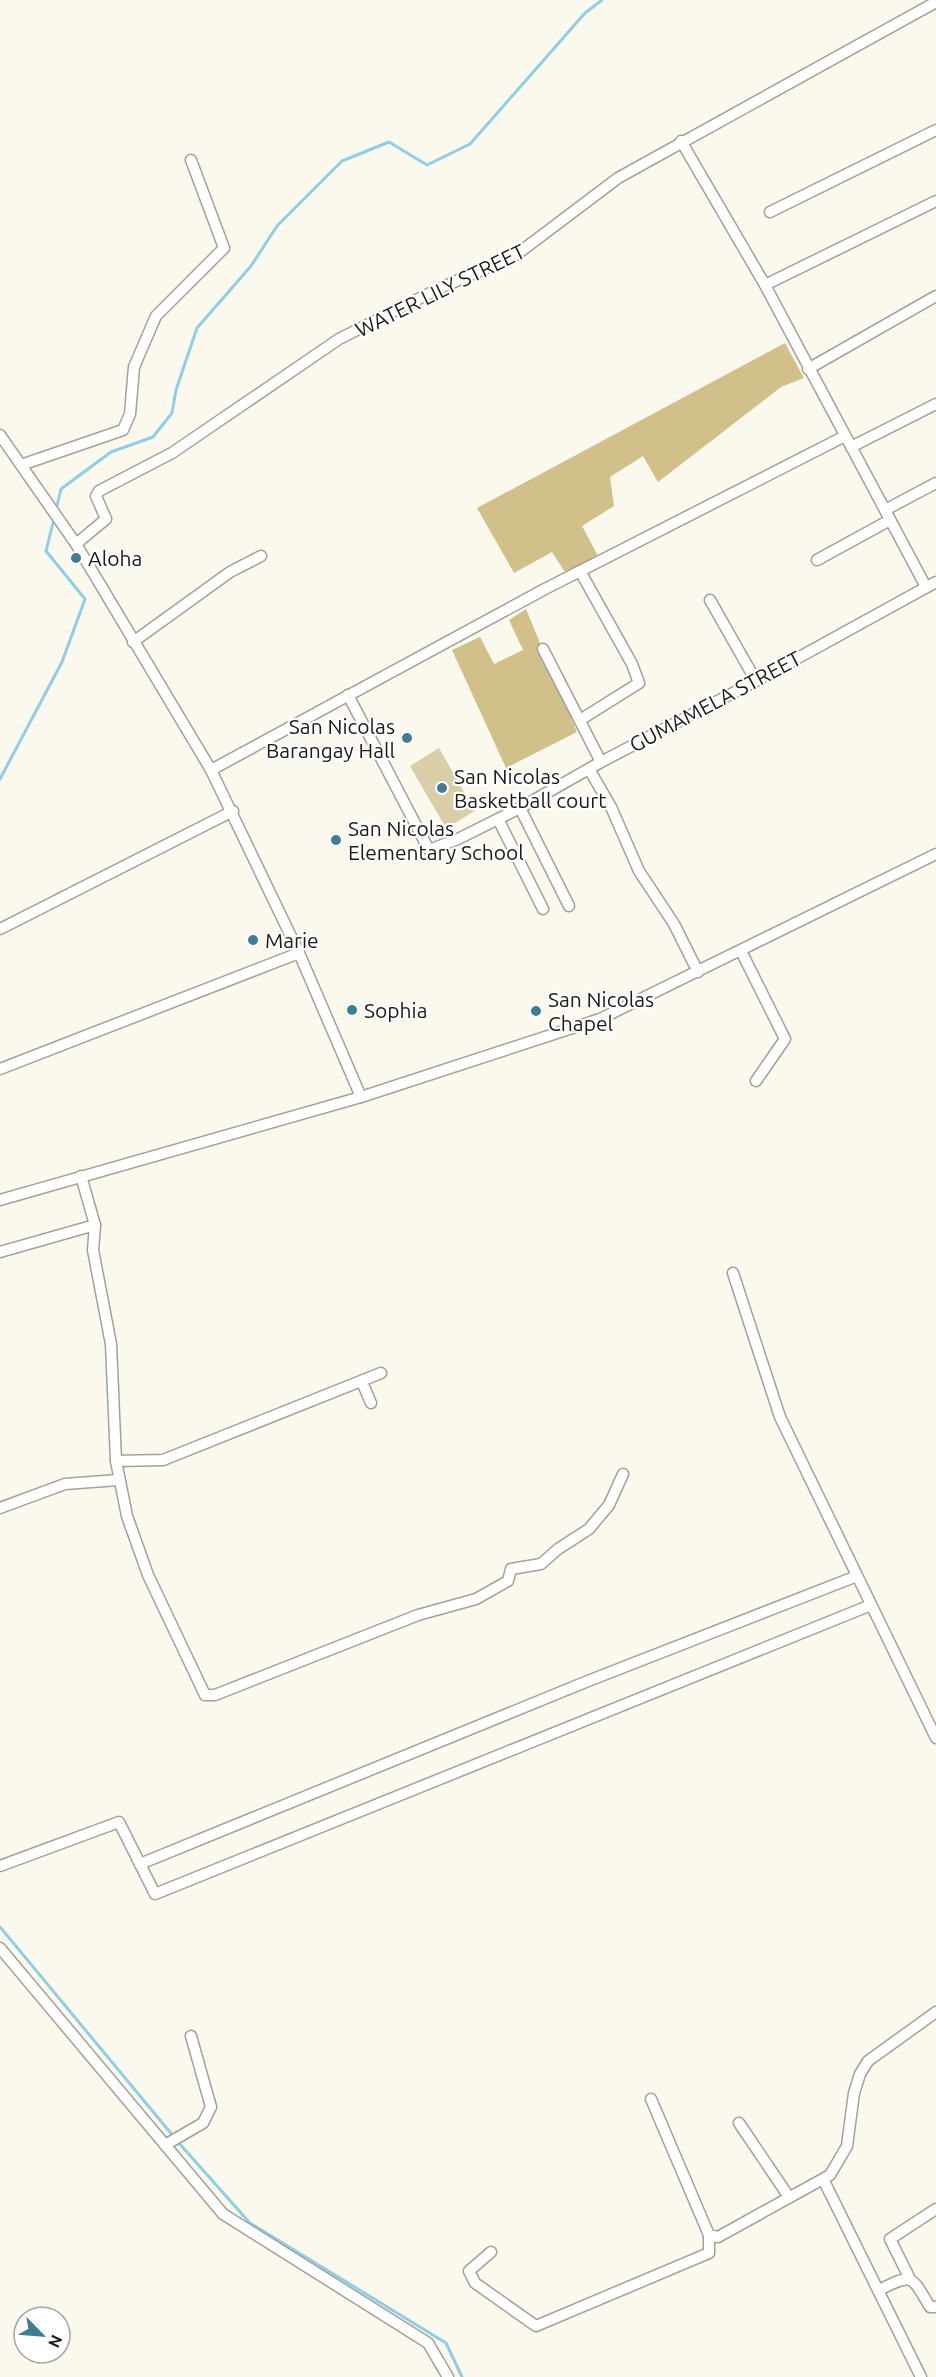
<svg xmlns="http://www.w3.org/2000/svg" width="936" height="2377" viewBox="0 0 936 2377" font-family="Ubuntu,sans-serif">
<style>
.green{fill:#dacea8}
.forest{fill:#d1c08a}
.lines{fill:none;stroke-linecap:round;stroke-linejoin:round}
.stream{stroke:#8ecfe6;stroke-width:3}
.minor-casing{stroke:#a4a199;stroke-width:13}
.minor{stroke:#fff;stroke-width:10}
.poi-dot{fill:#3e7d92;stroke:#fff;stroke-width:2}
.labels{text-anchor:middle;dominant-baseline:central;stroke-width:4.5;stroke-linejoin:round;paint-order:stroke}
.street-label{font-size:21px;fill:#1c1b18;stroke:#fff}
.poi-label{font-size:21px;fill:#1c1b18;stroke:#fff;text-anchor:start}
</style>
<rect width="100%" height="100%" fill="#fbf8ee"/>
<path class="green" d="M439,748L475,811L446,828L410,766Z"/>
<g class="forest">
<path d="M785,343L804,378L781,387L658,482L643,456L610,477L614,506L582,526L598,556L565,572L552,552L514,573L477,508Z"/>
<path d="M526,609L577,732L506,768L452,650L480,637L494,664L523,650L509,620Z"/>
</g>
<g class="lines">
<g class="stream">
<path d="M56,510L61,489L111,452L153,437L172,413L176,390L197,328L251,266L277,226L342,161L389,142L427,165L470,144L585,13L602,0"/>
<path d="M0,779L62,662L85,599L46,551L54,519"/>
<path d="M0,1927L174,2137"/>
<path d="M178,2142L250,2223L446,2343L462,2377"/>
</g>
<g class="minor-casing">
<g id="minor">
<path d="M681,141L765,285L926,587"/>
<path d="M770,212L936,130"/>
<path d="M765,285L936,201"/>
<path d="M808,369L936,296"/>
<path d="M0,435L76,544L211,770L299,953L361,1097"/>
<path d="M851,447L936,404"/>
<path d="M21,465L123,430L130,414L134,367L156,316L224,248L191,160"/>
<path d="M885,510L936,483"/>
<path d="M76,544L106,519L96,496L99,491L172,453L339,339L438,289L516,255L618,178L936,2"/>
<path d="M817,560L890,520"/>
<path d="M580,571L632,664L639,683L580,720"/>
<path d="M710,600L756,681"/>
<path d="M133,642L230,572L261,556"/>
<path d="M543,649L601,762"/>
<path d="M348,695L429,850L458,839L520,808L601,762L756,681L936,582"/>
<path d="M589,769L611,807L639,871L674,924L698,972"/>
<path d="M211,770L543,590L845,436"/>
<path d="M520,808L569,906"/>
<path d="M498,819L543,909"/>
<path d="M0,929L233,811"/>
<path d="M741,951L785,1039L756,1081"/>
<path d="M0,1069L299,953"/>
<path d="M81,1176L95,1225L93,1250L111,1344L116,1461L127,1516L148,1575L205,1695H215L418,1615L476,1599L508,1581L511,1569L541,1564L558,1549L589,1529L609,1505L623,1474"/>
<path d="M0,1200L361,1097L600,1019L936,854"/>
<path d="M0,1252L95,1225"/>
<path d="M733,1273L780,1417L936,1738"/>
<path d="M362,1382L371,1403"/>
<path d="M116,1461L163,1460L381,1373"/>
<path d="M0,1508L65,1484L118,1480"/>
<path d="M140,1864L588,1681L857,1576"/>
<path d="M0,1866L119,1822L155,1894L871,1605"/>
<path d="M0,1948L223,2214L428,2343L448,2377"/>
<path d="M651,2099L709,2235L718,2237L830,2175L847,2146L854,2093L860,2074L868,2061L936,2012"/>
<path d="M739,2123L789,2197"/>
<path d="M165,2145L203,2123L211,2107L191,2036"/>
<path d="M824,2181L921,2377"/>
<path d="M491,2252L469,2271L475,2283L536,2326L709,2253V2235"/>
<path d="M910,2279L890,2239L936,2209"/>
<path d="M879,2290C913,2273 911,2275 930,2307H936"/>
</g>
</g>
<use href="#minor" class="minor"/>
</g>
<g class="poi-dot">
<circle cx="76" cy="558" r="6"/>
<circle cx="407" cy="738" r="6"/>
<circle cx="442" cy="788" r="6"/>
<circle cx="336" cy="840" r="6"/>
<circle cx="253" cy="940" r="6"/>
<circle cx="352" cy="1010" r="6"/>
<circle cx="536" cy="1011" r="6"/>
</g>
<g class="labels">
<g class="street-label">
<text transform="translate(440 290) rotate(-26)">WATER LILY STREET</text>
<text transform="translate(715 701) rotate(-28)">GUMAMELA STREET</text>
</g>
<g class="poi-label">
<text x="88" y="558">Aloha</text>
<text x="395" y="726" text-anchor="end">San Nicolas<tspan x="395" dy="24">Barangay Hall</tspan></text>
<text x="454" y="776">San Nicolas<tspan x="454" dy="24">Basketball court</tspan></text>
<text x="348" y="828">San Nicolas<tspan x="348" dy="24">Elementary School</tspan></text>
<text x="265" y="940">Marie</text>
<text x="548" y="999">San Nicolas<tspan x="548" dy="24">Chapel</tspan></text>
<text x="364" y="1010">Sophia</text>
</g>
</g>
<g transform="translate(42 2335) rotate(115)"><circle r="28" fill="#ffffff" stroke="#a4a4a3" stroke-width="1.5"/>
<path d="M0-4.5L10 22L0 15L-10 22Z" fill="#3e7d92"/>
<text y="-9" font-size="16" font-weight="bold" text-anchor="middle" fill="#1c1b18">N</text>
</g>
</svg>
